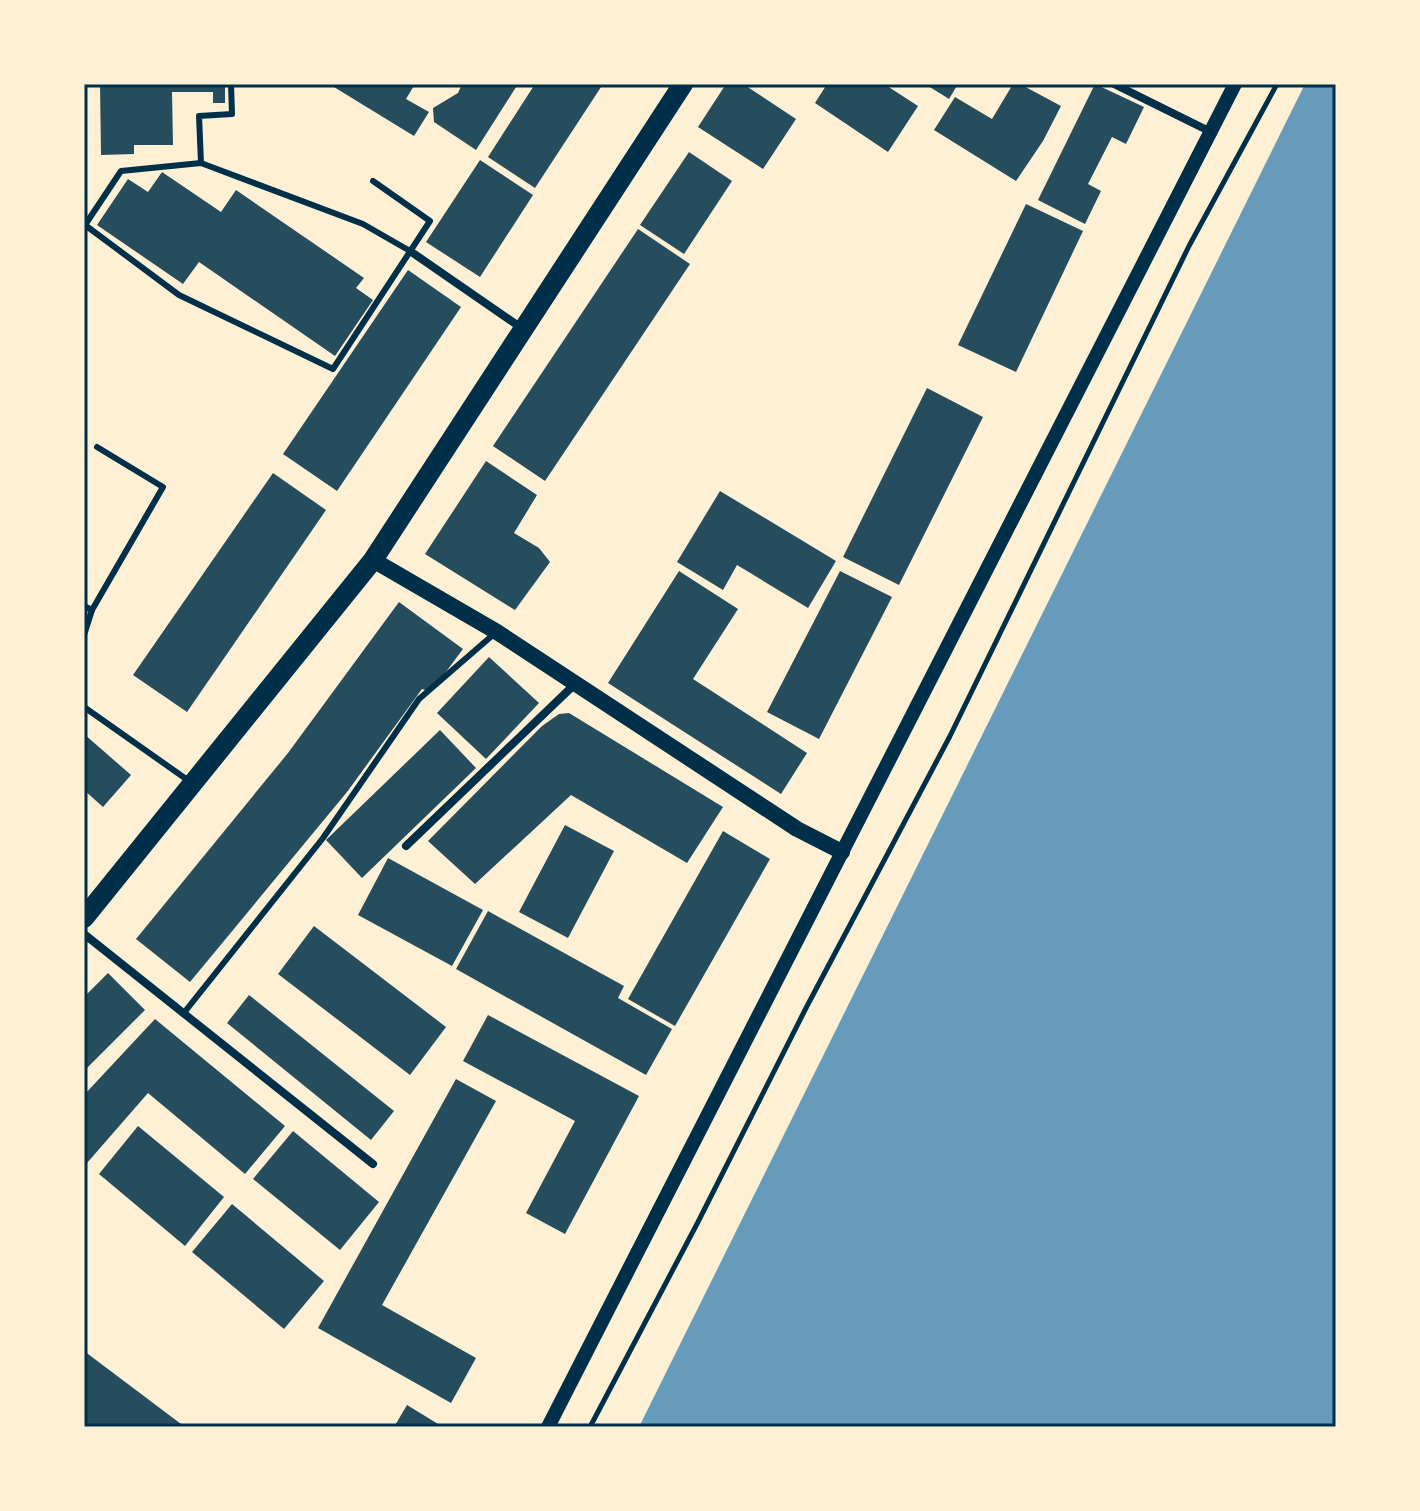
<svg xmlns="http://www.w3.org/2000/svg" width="1420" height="1511" viewBox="0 0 1420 1511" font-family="Poppins,sans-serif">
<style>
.water{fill:#669bbc}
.building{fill:#264d5e}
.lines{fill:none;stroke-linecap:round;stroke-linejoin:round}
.path{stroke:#003049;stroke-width:5}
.service{stroke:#003049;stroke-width:6}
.minor{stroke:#003049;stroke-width:8}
.tertiary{stroke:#003049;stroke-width:14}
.secondary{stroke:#003049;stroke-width:16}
.primary{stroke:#003049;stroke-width:20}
.neatline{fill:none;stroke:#003049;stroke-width:3}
</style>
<rect width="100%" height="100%" fill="#fdf0d5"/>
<path class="water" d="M1305,84H1336V1427H639Z"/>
<g class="building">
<path d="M100,84H225V103H213V92H172L173,145H134V154L101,155Z"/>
<path d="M329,84H415L406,99L429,112L414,136Z"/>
<path d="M462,84H518L476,150L434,122L433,108L458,93Z"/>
<path d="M535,84H603L535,188L488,157Z"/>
<path d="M726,84H743L796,119L763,169L698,127Z"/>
<path d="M827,84H884L918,106L888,152L815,103Z"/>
<path d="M925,84H958L949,99Z"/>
<path d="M1013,84H1020L1061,106L1043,141L1016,181L934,130L955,97L992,119Z"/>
<path d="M1095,84L1144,107L1126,144L1112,137L1088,184L1101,191L1085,224L1038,200Z"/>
<path d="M689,152L732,181L684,254L640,225Z"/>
<path d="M480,160L533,195L480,277L426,242Z"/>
<path d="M162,172L221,212L236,190L364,278L356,288L373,300L335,356L199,262L183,284L97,225L128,179L148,192Z"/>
<path d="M1026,204L1083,231L1016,372L958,345Z"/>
<path d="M638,229L690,264L545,481L493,446Z"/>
<path d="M408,270L461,307L337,491L283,454Z"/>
<path d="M927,388L983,417L899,585L843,557Z"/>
<path d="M486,461L537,495L514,533L539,548L550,562L515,610L425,554Z"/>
<path d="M273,473L326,510L187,712L133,675Z"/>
<path d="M720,491L836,561L808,608L737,565L723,590L677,562Z"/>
<path d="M679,571L738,609L693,679L807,753L781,794L608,683Z"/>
<path d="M840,571L892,597L819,739L767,712Z"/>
<path d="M399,602L463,649L431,692L422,689L347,792L190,982L136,939L288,753Z"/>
<path d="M489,657L539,703L486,759L437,713Z"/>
<path d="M569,713L723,807L687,863L571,795L475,884L428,841L542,726L559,714Z"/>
<path d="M440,730L476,768L362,878L326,840Z"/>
<path d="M84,734L131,775L103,807L84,790Z"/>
<path d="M565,825L614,851L568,938L519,912Z"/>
<path d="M723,831L770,859L675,1026L628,999Z"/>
<path d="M388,858L483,910L452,966L358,915Z"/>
<path d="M488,911L624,986L618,998L672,1029L646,1075L456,969Z"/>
<path d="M314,926L446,1027L410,1075L278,974Z"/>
<path d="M108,973L145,1010L84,1071V997Z"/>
<path d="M249,995L394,1111L371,1140L227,1023Z"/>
<path d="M488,1015L639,1096L565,1234L526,1213L575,1121L463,1061Z"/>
<path d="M155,1019L285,1126L245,1174L148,1093L87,1163L84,1160V1095Z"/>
<path d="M456,1079L496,1101L382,1305L476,1358L451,1403L318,1328Z"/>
<path d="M138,1126L224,1197L185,1246L99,1174Z"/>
<path d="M293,1131L379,1202L340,1250L253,1179Z"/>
<path d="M232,1204L324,1281L284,1329L192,1252Z"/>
<path d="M84,1351L185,1427H91L84,1421Z"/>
<path d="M407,1405L443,1427H394Z"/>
</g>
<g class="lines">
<path class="path" d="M590,1427L698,1222L806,1008L950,736L1189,246L1277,84"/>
<g class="service">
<path d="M201,163L199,116L232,114L231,84"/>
<path d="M373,181L430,221L333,369L179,295L85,225L121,171L201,163L363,224L410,251"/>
<path d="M84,606L92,610L84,635"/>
<path d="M92,610L163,487L97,447"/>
<path d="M84,707L189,781"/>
<path d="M183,1014L323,838L419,699L494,634"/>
</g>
<g class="minor">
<path d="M1114,84L1211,132"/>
<path d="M410,251L523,329"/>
<path d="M406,846L575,684"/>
<path d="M84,934L373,1164"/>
</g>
<path class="tertiary" d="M548,1427L1235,84"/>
<path class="secondary" d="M373,560L497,632L797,829L842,852"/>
<path class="primary" d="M84,918L373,560L683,84"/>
</g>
<rect width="1420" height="1511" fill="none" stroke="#fdf0d5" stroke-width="172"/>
<rect x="86" y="86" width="1248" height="1339" class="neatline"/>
</svg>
